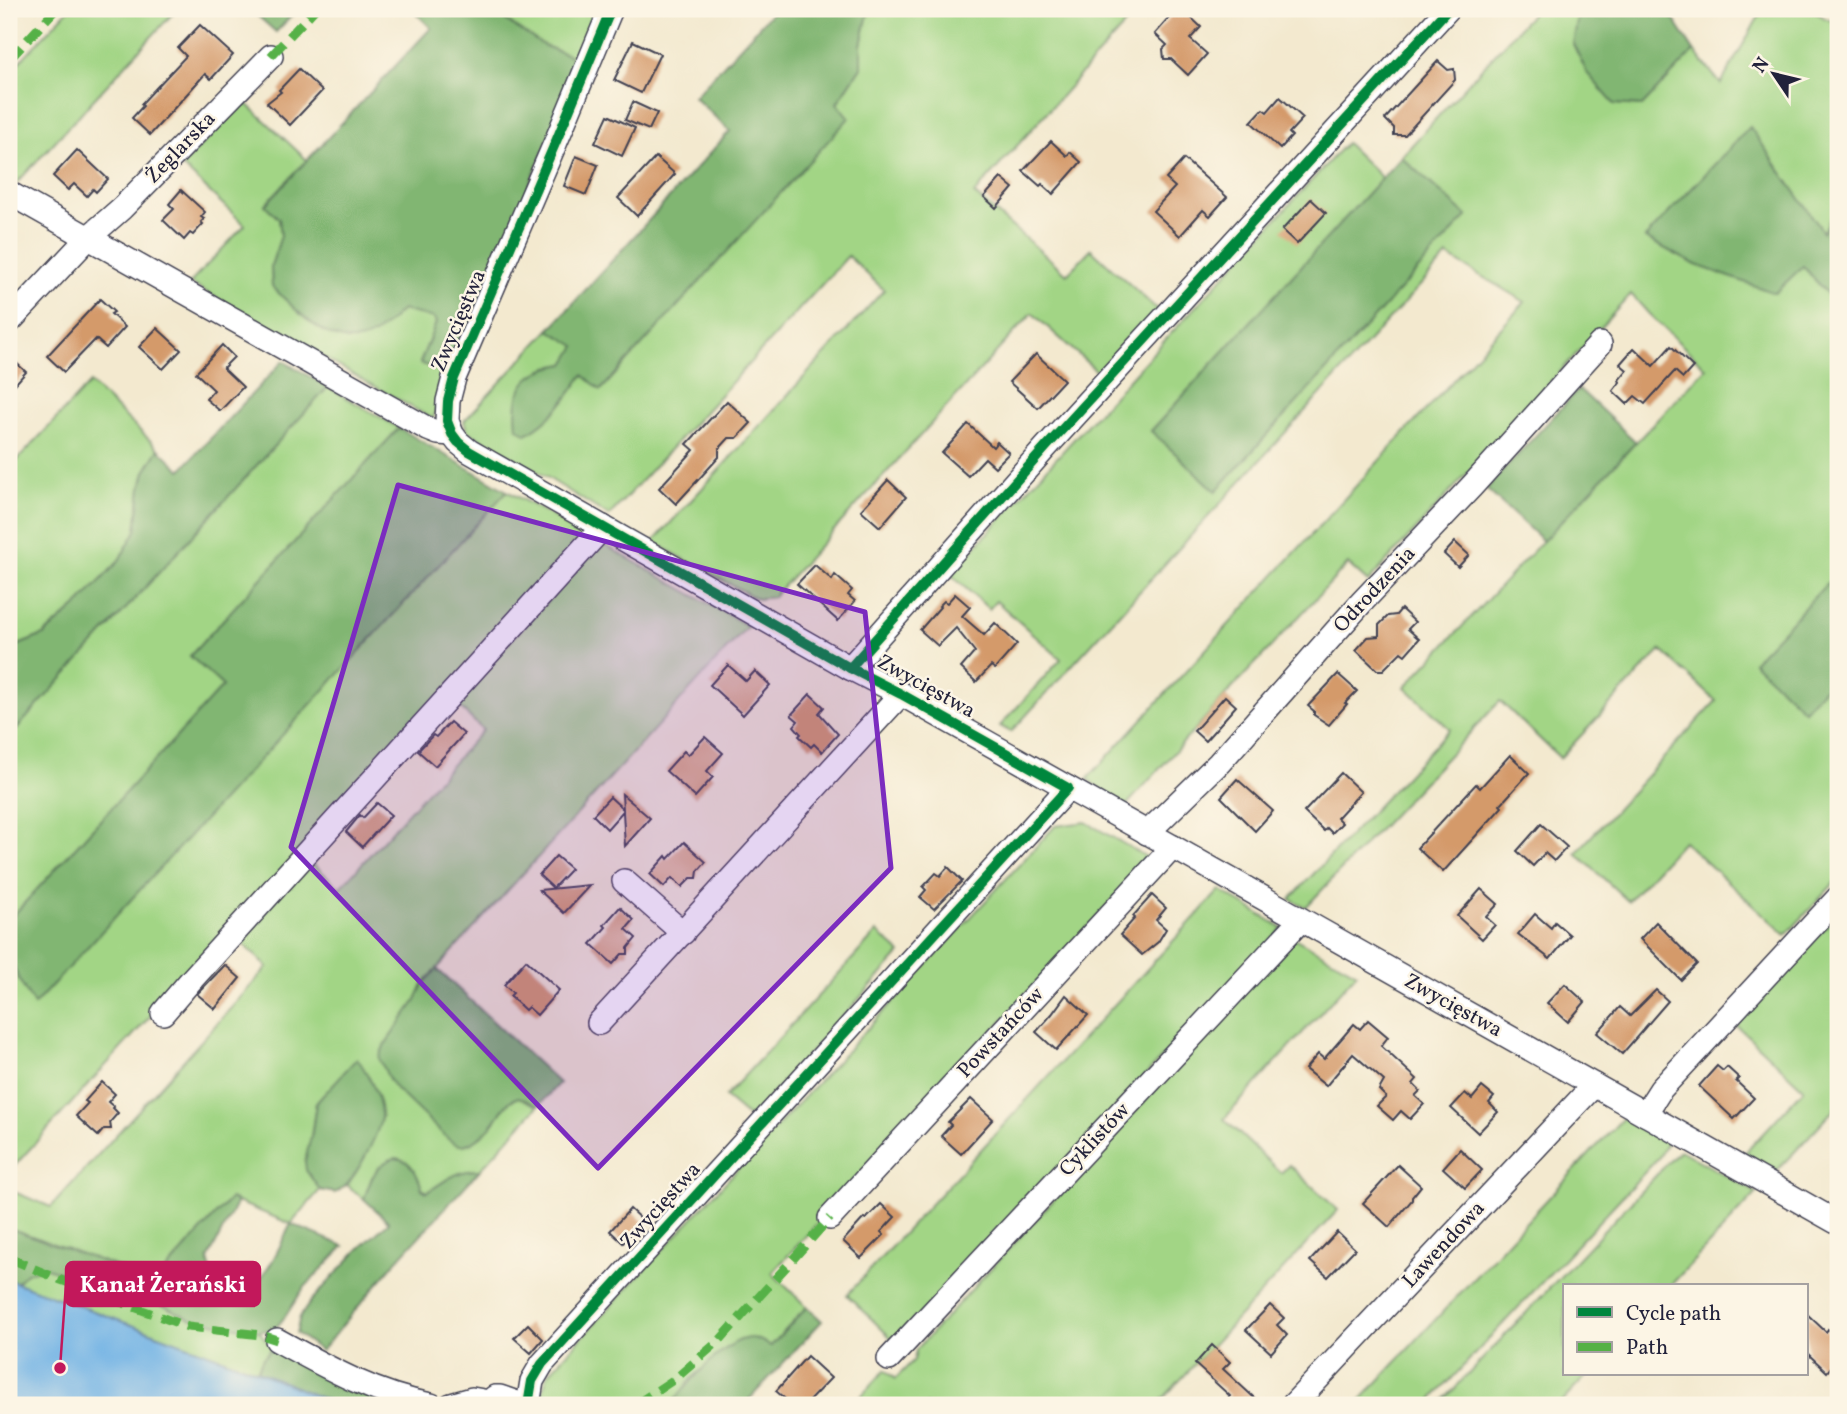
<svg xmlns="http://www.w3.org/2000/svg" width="1847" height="1414" viewBox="0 0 1847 1414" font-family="Vollkorn,serif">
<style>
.green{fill:#a2d585;stroke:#627c60;stroke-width:2}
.forest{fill:#81b672;stroke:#526c56;stroke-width:2}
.water{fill:#71b2e5;stroke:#4a6a90;stroke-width:2}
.building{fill:#d49a6b}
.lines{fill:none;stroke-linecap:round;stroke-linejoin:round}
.minor-casing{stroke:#414051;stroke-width:26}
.minor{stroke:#fff;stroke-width:23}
.quiet{stroke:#55b146;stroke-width:9;stroke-dasharray:18 9;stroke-linecap:butt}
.cycleway-casing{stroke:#fcf5e5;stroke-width:15}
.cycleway{stroke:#00873e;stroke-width:10}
.marked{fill:#7b2cbf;fill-opacity:0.2;stroke:#7b2cbf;stroke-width:5;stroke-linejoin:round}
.labels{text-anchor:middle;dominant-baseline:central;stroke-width:5;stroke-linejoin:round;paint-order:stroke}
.street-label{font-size:21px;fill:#22223b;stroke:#fcf5e5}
.leader{fill:none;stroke:#c2185b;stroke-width:2.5}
.callout-dot{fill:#c2185b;stroke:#fcf5e5;stroke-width:2.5}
.callout{fill:#c2185b;stroke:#c2185b;stroke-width:2.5}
.callout-label{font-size:23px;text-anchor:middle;font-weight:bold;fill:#fff}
</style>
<rect width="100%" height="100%" fill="#fcf5e5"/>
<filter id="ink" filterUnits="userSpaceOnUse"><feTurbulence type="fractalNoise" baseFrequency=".0143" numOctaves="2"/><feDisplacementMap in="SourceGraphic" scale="14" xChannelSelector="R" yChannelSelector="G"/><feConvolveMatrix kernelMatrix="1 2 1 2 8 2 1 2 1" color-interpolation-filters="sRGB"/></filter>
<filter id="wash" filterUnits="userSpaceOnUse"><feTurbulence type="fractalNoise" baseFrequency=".00686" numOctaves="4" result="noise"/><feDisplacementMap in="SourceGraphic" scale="28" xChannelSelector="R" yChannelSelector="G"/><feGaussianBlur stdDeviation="1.57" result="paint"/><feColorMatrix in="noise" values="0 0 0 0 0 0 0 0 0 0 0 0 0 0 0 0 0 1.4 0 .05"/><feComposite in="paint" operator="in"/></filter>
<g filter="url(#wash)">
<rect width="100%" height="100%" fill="#f3e9cf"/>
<g class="green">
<path d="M69,9H177L14,186L9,181V73Z"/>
<path d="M490,9H602L582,60L545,46L515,27Z"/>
<path d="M869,9H1139L974,194L1067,274L1091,249L1159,311L1101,375L1032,313L773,597L757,599L653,542L884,290L848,256L609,516L529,466L467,431L464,421L549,330L577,346L565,364L548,367L564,402L583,375L602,389L848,118L837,104L861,67V45Z"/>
<path d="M1536,9H1579L1614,104L1642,106L1694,51L1721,84L1763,9H1810L1825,18L1838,23V206L1823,232L1750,127L1645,238L1696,265L1803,266L1838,306V572L1753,662L1804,710L1838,673V879L1786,935L1683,841L1628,901L1576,853L1716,701L1661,650L1560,758L1500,701L1306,907L1290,899L1450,729L1405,687L1706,368L1649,314L1631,294L1368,582L1348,564L1225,696L1125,807L1087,779L1525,302L1447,256L1011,732L1000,726L1061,659L996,601L989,609L950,574L1346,143L1382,178L1151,431L1216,491L1467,216L1401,157Z"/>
<path d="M243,100L307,160L265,204L279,219L281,236L271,266L272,286L307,320L373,335L402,310L435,318L436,323L420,363L449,374L433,419L190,283L245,225L182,166Z"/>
<path d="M90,383L159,449L145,472L141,488L136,531L118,562L76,607L43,635L9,649V469Z"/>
<path d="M328,387L399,428L190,656L223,686L9,920V737Z"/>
<path d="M507,491L587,535L9,1172V954L19,980L34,1004Z"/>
<path d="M601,543L748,626L423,984L415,1002L384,1046L463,1145C474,1140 483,1134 491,1126C501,1116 504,1101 519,1097L538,1106L480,1170C457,1170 446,1180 428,1192L422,1189L419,1180L372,1177L364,1199L347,1185C362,1162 373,1141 382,1116L316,1103L306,1170L320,1190L291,1224L230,1199L156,1281L9,1228V1190L51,1207L268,967L237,939L309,860L340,888L483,730L454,702Z"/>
<path d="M1086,822L1150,859L772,1273L807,1307L771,1346L755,1339L740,1340L707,1365L690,1380L671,1405H552L541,1397L548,1374L1055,826Z"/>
<path d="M1220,890L1282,928L901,1339H892L847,1295Z"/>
<path d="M1838,913V1105L1775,1173L1743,1155L1804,1089L1736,1025Z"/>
<path d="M877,932L901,953L750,1118L725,1097Z"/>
<path d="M1294,938L1357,973L1224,1119L1281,1173L1289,1165L1338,1210L1157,1405H853L885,1370L895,1379L914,1360L916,1350Z"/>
<path d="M1623,1118L1667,1142L1660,1156L1427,1405H1356Z"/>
<path d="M1680,1150L1757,1193L1670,1286H1565V1374H1588L1559,1405H1439Z"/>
<path d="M43,1267L149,1299L192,1319L259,1331L272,1348L263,1358L257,1371L16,1283L26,1273Z"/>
</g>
<g class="forest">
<path d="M250,9H298L276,32Z"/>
<path d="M412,9H490L515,27L545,46L582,60L449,374L420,363L436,323L434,318L402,310C393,318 383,329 373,335C337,356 295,310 272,286L271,266L281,236L279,219L265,205L431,28Z"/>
<path d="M775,9H869L861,45V67L837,103L849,118L601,390L583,375C567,398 551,421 526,434L517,427C512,387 527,370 565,364L576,346L549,330L730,131L694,97Z"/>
<path d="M1579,9H1667L1694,51L1642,106L1614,104L1587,73L1573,44Z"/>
<path d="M1750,127L1823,232L1838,206V306L1803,266L1775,293L1696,265L1645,238Z"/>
<path d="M1401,157L1467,216L1216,491L1151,431Z"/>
<path d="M283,361L328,387L9,737V649L44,635L76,607L118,562L136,531L141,488L145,472L159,449L181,470Z"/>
<path d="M1579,389L1636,442L1543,541L1486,489Z"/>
<path d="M399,428L507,491L34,1005L19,980L9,954V920L223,686L190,656Z"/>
<path d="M1838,572V673L1804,710L1753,662Z"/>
<path d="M437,969L559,1083L538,1106L519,1097C506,1100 503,1111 495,1121C489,1130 475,1143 463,1145C458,1146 452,1142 448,1139L397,1090L390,1081L379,1058L384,1046L415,1002L423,984Z"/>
<path d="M357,1058C368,1074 379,1093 381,1113C383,1127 358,1172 348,1183C345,1187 340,1190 335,1193L320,1190L306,1170L305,1161L312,1132L316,1103Z"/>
<path d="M396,1158C412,1160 418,1175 422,1189L427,1192C448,1180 455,1170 480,1170L393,1265L321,1351L296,1333L300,1317L311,1301L358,1250L389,1222L364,1199C370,1182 375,1162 396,1158Z"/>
<path d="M230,1199L237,1202L208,1259L211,1271L222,1279L243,1291C269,1279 278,1248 291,1224L344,1246L303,1289L285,1317L274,1330L259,1331L192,1319L149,1299L44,1267L26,1273L16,1283L9,1280V1228L156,1281Z"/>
<path d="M807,1307L822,1321L744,1405H671C685,1387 727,1337 751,1338C758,1338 765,1343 771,1346Z"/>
<path d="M272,1348L406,1405H338L257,1371L263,1358Z"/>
</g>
<path class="water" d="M9,1280L257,1371L338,1405H9Z"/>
<g id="blocks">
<g class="building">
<path d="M1177,9H1182L1201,27L1190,39L1207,54L1188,75L1171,59H1164L1163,49L1167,45L1155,34Z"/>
<path d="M200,25L233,55L211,79L205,74L150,135L132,118L143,106L141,104L186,56L178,48Z"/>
<path d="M633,41L660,54L641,93L614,80Z"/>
<path d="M1438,61L1448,70L1454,69L1455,80L1405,135H1394V128L1385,119Z"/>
<path d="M299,69L322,91L290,125L267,103L281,92L279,90Z"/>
<path d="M1280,97L1303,118L1289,133L1292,136L1280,149L1251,122L1263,109L1267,112Z"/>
<path d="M633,102L657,113L649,130L625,120Z"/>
<path d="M608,115L635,128L622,156L595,143Z"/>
<path d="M1051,141L1067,156L1070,152L1081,162L1053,194L1042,184L1040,186L1023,171Z"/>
<path d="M77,150L108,179L96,192L93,189L87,196L74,184L68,190L53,176Z"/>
<path d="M576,156L598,165L586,195L564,186Z"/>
<path d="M656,157L675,174L637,216L618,198Z"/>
<path d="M1184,159L1227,197L1210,216L1203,210L1180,236L1153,211L1175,187L1166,179Z"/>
<path d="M1001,178L1013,188L996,208L984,197Z"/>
<path d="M181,190L205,212L201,217L204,219L201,222L203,224L193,235L190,233L184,240L163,220L174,209L169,204Z"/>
<path d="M1311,199L1326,213L1297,244L1282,230Z"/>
<path d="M100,299L114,312L111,314L125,327L106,348L96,339L64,372L47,356Z"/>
<path d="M157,328L181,350L163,369L139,347Z"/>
<path d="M222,345L234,357L223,368L243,387L220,411L206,399L214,390L196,373Z"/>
<path d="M1671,346L1693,367L1683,378L1675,371L1645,404L1635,396L1627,404L1613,391L1620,382L1619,380L1627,370L1620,364L1634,348L1653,366Z"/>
<path d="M1036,354L1064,380L1038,408L1009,382Z"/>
<path d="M9,356L26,372L9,391Z"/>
<path d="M727,401L751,423L737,438H729L719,449V457L676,504L659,488L694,450L687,444Z"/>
<path d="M968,424L993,447L997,442L1009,453L995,467L985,458L968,476L942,453Z"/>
<path d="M888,480L906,497L880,527L861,510Z"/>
<path d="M1455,542L1469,555L1458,567L1444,554Z"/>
<path d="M815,565L832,580L835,575L852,590L848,595L855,601L838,621L797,584Z"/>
<path d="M955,594L970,607L962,616L984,635L995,623L1017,644L995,669L991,666L976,682L961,668L975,652L956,628L938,646L920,630L940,607L939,606L944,601L947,603Z"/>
<path d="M1401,609L1415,622L1408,629L1419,639L1405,655L1401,652L1383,670H1377L1356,650L1368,637L1379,636V625L1388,616L1396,615Z"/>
<path d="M728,665L746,681L755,671L770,685L743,715L710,685Z"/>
<path d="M1338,674L1357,691L1345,703L1347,704L1329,725L1314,715V711L1308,706Z"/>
<path d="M810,694L824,707L819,713L838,734L822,752L814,744L811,747L799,736L801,734L794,726L798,721L791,715Z"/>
<path d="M1225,696L1236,706L1205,741L1194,731Z"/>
<path d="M450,722L464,734L435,766L418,751L433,735L436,737Z"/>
<path d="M705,737L723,753L707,771L713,777L695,797L666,771L684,751L688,755Z"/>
<path d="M1510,755L1529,773L1500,805L1502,807L1443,872L1417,848L1476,784L1480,788Z"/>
<path d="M1341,773L1361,792L1337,818L1342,823L1332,833L1327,828L1324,831L1304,812Z"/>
<path d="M1237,779L1273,811L1255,831L1221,797Z"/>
<path d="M622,794L650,818L625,846L623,811L607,829L593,815L610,797L623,809Z"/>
<path d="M377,803L391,815L362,847L346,832L360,815L363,818Z"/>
<path d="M1541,824L1567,847L1554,861L1545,853L1533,866L1517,851Z"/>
<path d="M684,842L706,862L698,871L697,878H691L682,887L672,878L664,887L650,874L666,856L668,859Z"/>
<path d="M556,856L571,869L553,888L539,875Z"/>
<path d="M948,867L962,881L934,909L920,897L926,890L923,887L936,873L940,876Z"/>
<path d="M590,885L564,913L539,890Z"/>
<path d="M1481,889L1498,904L1486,917L1495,925L1482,939L1457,916Z"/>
<path d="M1152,895L1166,908L1156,920L1166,929L1158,942L1142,955L1120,935L1135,918L1133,916Z"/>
<path d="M620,907L634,920L626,929L636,938L628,948V954H622L613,964L591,944L606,927L604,925Z"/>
<path d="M1535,914L1551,928L1555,922L1570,935L1550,959L1518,934Z"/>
<path d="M1656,922L1697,964L1681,980L1640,939Z"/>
<path d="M526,960L559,990L537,1015L528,1007L525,1010L510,996L513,993L504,985Z"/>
<path d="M225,965L240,978L215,1009L197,994Z"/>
<path d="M1565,984L1585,1002L1568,1022L1547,1003Z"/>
<path d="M1656,990L1668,1001L1622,1054L1597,1033L1620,1007L1630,1016Z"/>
<path d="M1066,995L1088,1015L1056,1050L1036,1032L1052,1014Z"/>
<path d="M1368,1020L1388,1037L1381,1046L1417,1079L1413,1084L1420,1091L1415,1096L1424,1104L1410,1119L1401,1111L1393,1120L1377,1106L1386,1097L1379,1090L1384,1081L1353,1054L1326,1086L1305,1069L1318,1054L1324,1059L1354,1024L1360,1029Z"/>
<path d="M1717,1066L1723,1071L1727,1067L1739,1078L1736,1081L1754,1098L1734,1119L1699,1086Z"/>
<path d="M102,1082L115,1094L108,1102L114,1107L113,1108L118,1113L110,1122L111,1129H104L98,1136L76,1116L88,1103L85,1101Z"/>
<path d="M1482,1087L1494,1097L1489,1103L1498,1112L1478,1133L1451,1108L1465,1093L1472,1099Z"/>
<path d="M971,1099L993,1119L961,1154L941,1136L951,1125L948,1122Z"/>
<path d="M1460,1149L1482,1170L1465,1188L1443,1168Z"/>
<path d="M1398,1165L1421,1186L1412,1197V1200L1389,1227L1363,1203Z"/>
<path d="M881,1204L895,1217L881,1232L884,1235L861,1258L843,1241L864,1218L866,1219Z"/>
<path d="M630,1209L643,1221L623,1243L610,1231Z"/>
<path d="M1337,1232L1355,1249L1328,1277L1310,1261Z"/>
<path d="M1270,1305L1284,1318L1277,1325L1287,1335L1271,1353L1246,1330Z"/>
<path d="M1807,1314L1826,1332L1828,1329L1838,1338V1359L1827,1372L1807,1353Z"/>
<path d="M528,1324L543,1339L531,1353L514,1338Z"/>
<path d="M1212,1345L1230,1362L1223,1369L1262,1405H1222L1230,1396L1195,1364Z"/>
<path d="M807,1356L831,1378L805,1405H792L776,1391Z"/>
</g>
</g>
</g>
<g filter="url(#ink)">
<use href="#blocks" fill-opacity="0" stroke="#414051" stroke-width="2"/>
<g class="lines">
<g class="minor-casing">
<g id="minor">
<path d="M611,9L557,139L454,378L448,401L447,421L452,434L458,442L469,451L850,668L901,694L1173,847L1838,1223"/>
<path d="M9,193L428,429L438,433L452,434"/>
<path d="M9,322L89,237L122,208L271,56"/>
<path d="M850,668L1046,447L1448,9"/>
<path d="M1147,833L1219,763L1361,603L1472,486L1600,344"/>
<path d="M624,881L683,933"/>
<path d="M163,1013L193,978L603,527"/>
<path d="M599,1023L901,694"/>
<path d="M1645,1114L1661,1089L1838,898"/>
<path d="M830,1218L1173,847"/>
<path d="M277,1340C326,1367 376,1395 431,1405"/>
<path d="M889,1359L1301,920"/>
<path d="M451,1405L472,1399L489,1402"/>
<path d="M487,1405L495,1397H500L523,1405"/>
<path d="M528,1405L532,1381L542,1364L1068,788"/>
<path d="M1293,1405L1594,1085"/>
</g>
</g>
<use href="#minor" class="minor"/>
<g class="quiet">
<path d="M271,56L315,9"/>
<path d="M9,60L56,9"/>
<path d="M9,1258L61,1280L188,1327L262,1335L277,1340"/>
<path d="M635,1405L676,1378L720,1340L830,1218"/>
</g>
<g class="cycleway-casing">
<g id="cycleway">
<path d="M850,668L1046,447L1448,9"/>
<path d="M528,1405L532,1381L542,1364L1068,788L901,694L850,668L469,451L458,442L452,434L447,421L448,401L454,378L557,139L611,9"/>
</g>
</g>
<use href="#cycleway" class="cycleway"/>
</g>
</g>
<path class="marked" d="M398,485L865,612L891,868L598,1168L291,847Z"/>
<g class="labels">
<g class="street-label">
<text transform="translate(181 148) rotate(-46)">Żeglarska</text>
<text transform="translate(459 321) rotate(-67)">Zwycięstwa</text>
<text transform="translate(1375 590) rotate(-47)">Odrodzenia</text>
<text transform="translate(926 687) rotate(29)">Zwycięstwa</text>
<text transform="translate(1453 1006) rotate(29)">Zwycięstwa</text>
<text transform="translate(1001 1033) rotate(-47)">Powstańców</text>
<text transform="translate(1095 1140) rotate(-47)">Cyklistów</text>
<text transform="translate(661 1206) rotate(-48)">Zwycięstwa</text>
<text transform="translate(1444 1245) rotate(-47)">Lawendowa</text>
</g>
</g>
<path class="leader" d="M60 1368L66 1284"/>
<circle class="callout-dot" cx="60" cy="1368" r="7"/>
<rect class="callout" x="66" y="1262" width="194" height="44" rx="7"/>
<g class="callout-label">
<text x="163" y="1292">Kanał Żerański</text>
</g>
<rect width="1847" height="1414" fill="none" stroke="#fcf5e5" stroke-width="35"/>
<rect x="1563" y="1284" width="245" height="91" fill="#fcf5e5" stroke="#a5a1a1" stroke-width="2"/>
<rect x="1577" y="1307" width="35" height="10" fill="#00873e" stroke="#a5a1a1" stroke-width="2"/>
<text x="1626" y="1320" font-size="21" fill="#22223b">Cycle path</text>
<rect x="1577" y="1342" width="35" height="10" fill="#55b146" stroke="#a5a1a1" stroke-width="2"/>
<text x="1626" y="1354" font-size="21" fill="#22223b">Path</text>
<g transform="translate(1774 74) rotate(305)" stroke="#fcf5e5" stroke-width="5" paint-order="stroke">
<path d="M0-5L12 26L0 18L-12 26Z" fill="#22223b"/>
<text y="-10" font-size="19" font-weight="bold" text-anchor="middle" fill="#22223b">N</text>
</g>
</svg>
